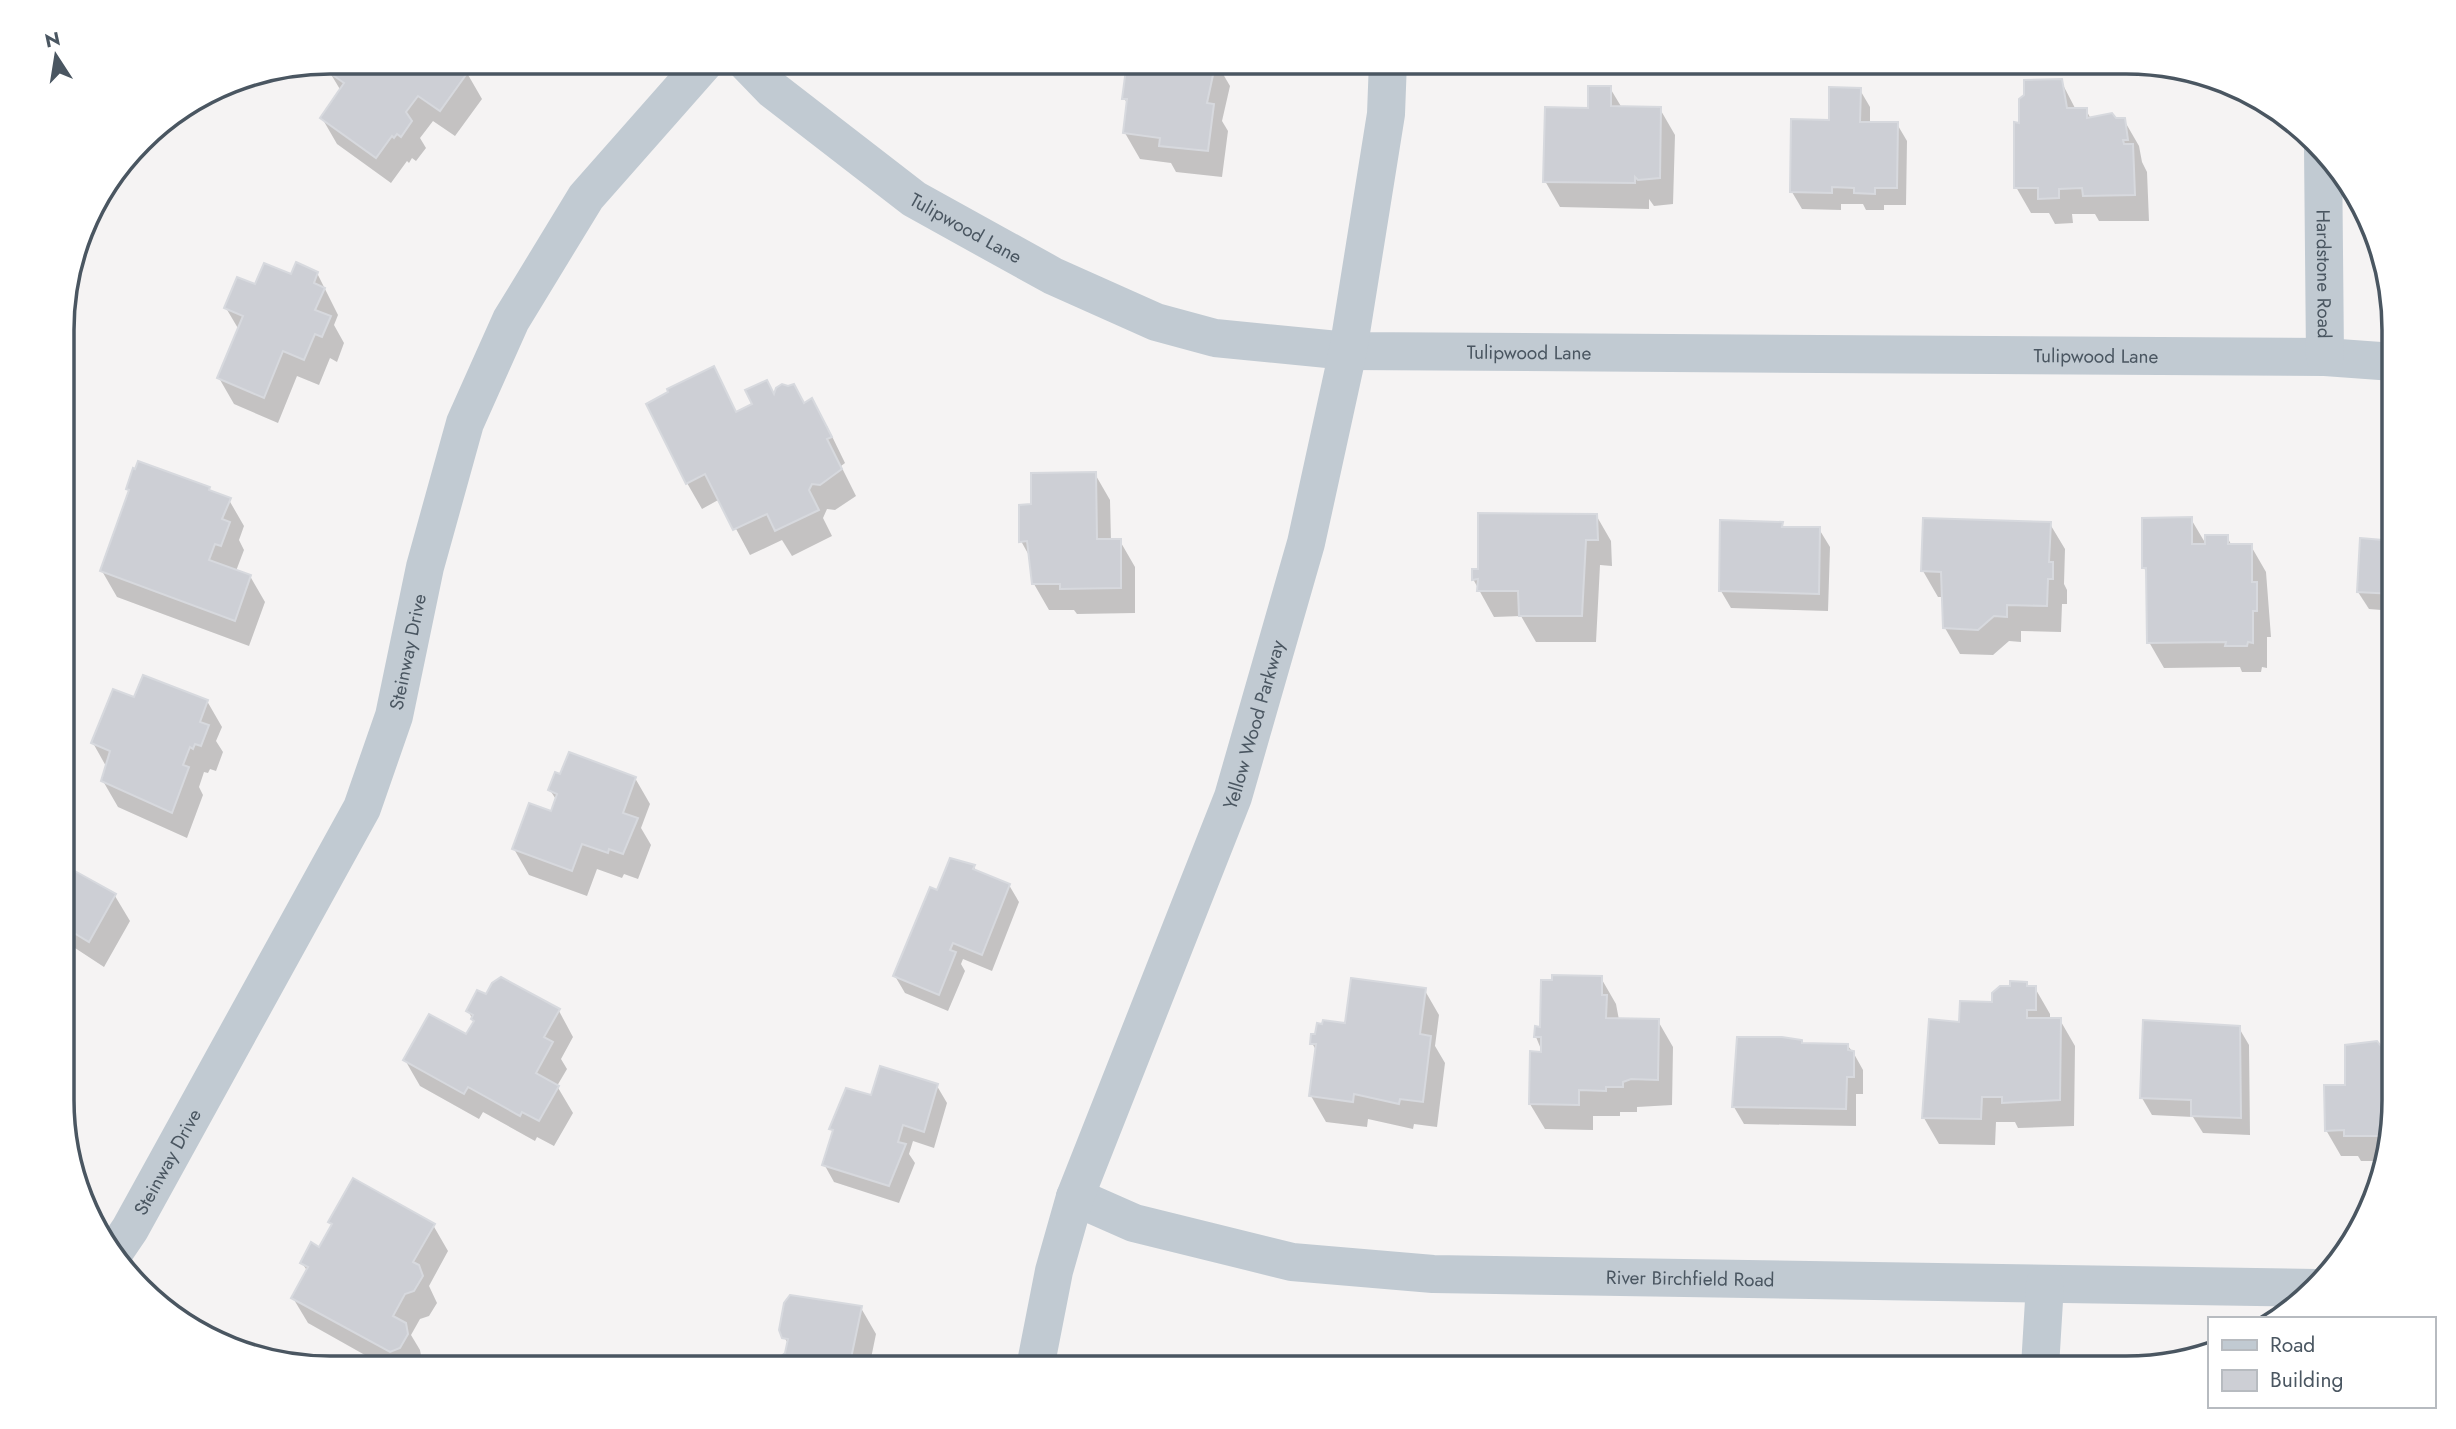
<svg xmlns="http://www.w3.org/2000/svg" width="2456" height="1429" viewBox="0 0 2456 1429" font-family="Jost,sans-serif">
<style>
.shadow{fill:#0003}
.building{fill:#cdcfd5;stroke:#d7d9de;stroke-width:2}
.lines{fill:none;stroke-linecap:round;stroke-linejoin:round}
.street{stroke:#c1cad2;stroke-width:38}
.labels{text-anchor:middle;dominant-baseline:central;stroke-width:6;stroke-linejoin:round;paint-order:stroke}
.street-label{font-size:19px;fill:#4a5661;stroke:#fff}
.rim{fill:none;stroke:#4a5661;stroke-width:3.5}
</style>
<rect width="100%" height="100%" fill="#f5f3f3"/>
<g class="shadow">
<path d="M1137,61H1223V74L1230,86L1222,121L1228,131L1222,177L1176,172L1171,163L1140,159L1125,133L1128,105L1124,98Z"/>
<path d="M329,71L467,73L482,99L455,136L433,121L420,138L426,148L416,161L412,158L409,163L407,161L391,183L337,144L322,118L341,91Z"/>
<path d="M2061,81L2076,110H2086L2091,119L2124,120L2139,146L2142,162L2147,172L2149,221H2099L2095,214H2072L2073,223L2055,224L2049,213H2031L2016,187L2020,125Z"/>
<path d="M1610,88L1622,108L1660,109L1675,135L1673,204L1654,206L1649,199V209L1560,207L1545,181Z"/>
<path d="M1860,90L1870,107V124H1897L1907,141L1906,205H1884V210H1866L1863,204H1841V210L1802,209L1792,192L1830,121Z"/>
<path d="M317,273L338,315L334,325L344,343L337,362L330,358L319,385L297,376L278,423L234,404L219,378L239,330L226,308L256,287Z"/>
<path d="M713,369L737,413L775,398L804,404L827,426L845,463L841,466L856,496L835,510L827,509L823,518L832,536L792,556L782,540L750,555L720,499L702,509L687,483Z"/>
<path d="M1095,474L1110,500L1111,541H1120L1135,567V613L1077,614L1074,610H1049L1034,584L1031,559L1021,541L1033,506Z"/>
<path d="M209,488L212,493L229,500L244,526L239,540L244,550L236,571L250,576L265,602L249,646L117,597L102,571L130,493L128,489Z"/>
<path d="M1596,515L1611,541L1612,566L1600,565L1596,642H1536L1521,616L1494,617L1473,579L1479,571Z"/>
<path d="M2191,519L2207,546L2227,537L2232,546H2251L2266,572L2271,637H2267V668L2262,667L2261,672H2242L2240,667L2164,668L2149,642L2148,575L2144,568Z"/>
<path d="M1782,524L1784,528L1819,529L1830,547L1828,611L1731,608L1721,591Z"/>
<path d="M2050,524L2065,549L2064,584L2067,590V604H2062L2061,632L2021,631V642L2009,641L1993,655L1960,654L1945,628L1944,597H1938L1923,571Z"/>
<path d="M2362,540L2394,543V611L2369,609L2358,592Z"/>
<path d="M135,699L207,701L222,727L216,741L223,752L216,771L210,769L208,773L204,772L199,787L203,795L187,838L118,807L103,781L107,768L93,743Z"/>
<path d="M635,778L650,804L641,828L651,845L638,879L624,874L622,878L597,869L587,896L529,875L514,849L552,814L557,801L550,790Z"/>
<path d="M64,867L115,896L130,921L104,967L75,948L64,967Z"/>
<path d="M974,867L977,873L1009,885L1019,902L992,971L963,959L961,964L965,971L948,1011L905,993L895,976L938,893Z"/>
<path d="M64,969L70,980L64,991Z"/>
<path d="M1601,978L1616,1004L1619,1020L1658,1021L1673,1047L1672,1105L1637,1107V1112H1620V1116H1593V1130L1545,1129L1530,1104L1543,1054L1536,1037Z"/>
<path d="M2026,984L2029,988H2035L2050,1014V1020H2060L2075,1046L2074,1126L2018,1128L2015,1122H1996L1995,1145L1939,1144L1924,1118L1961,1024Z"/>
<path d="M1424,989L1439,1015L1435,1046L1445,1063L1437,1127L1414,1124L1413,1129L1368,1119L1367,1127L1326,1122L1311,1096L1317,1052L1312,1043Z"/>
<path d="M468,1011H559L573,1037L561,1059L567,1069L557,1086L573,1113L554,1146L537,1137L535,1141L483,1112L479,1119L420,1086L405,1060L467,1037L475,1023Z"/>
<path d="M2239,1028L2249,1045L2250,1135L2203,1133L2193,1117L2152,1115L2142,1098Z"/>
<path d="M2391,1036H2394V1116L2381,1161H2361L2358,1156H2341L2326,1130L2347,1086L2380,1048H2391Z"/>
<path d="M1803,1045H1847L1853,1052L1863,1070V1094H1856V1126L1744,1124L1734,1107Z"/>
<path d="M937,1086L947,1103L934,1148L913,1141L909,1154L915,1163L899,1203L834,1182L824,1164L834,1134L831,1129L872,1097Z"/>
<path d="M330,1222L433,1225L448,1251L429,1286L437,1303L429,1316L420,1319L411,1335L420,1350L422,1361L418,1368H388L308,1323L293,1298L308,1272L302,1263L320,1250L333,1226Z"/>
<path d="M861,1308L876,1334L869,1368H769L787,1354L789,1345L784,1337Z"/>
</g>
<g class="building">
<path d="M334,61H454L468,72L440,111L418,96L406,112L412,121L401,137L397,134L394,138L392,136L376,158L320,118L344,83L327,71Z"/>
<path d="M1135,61H1216L1207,103L1214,104L1208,151L1159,146L1160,138L1123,133L1127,99H1122L1126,69L1134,70Z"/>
<path d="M2062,79L2067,108H2087V118L2112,113L2116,118H2125L2128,140H2123L2124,144H2133L2135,195L2083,196L2082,188L2059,189V198L2038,199V188H2014V122L2019,123V99L2024,95V80Z"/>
<path d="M1588,86H1611V106L1661,107L1660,178L1638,180L1635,177V183L1543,182L1545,107L1588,108Z"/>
<path d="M1829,87L1861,88L1860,122H1898L1897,188H1875V194L1854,193V188L1832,187V193L1790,192L1791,119L1829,120Z"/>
<path d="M296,262L318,272L314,283L325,288L315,310L331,316L322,337L315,334L304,360L283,351L264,398L217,378L243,316L224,308L237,277L255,284L264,263L291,274Z"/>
<path d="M714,366L736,412L752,404L745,390L767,380L774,394L776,388L782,384L788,386L794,384L804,403L812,398L832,437L827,439L842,469L820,485L812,484L809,490L819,510L775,531L767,514L733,530L705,474L686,484L646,404L668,392L667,389Z"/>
<path d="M138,461L210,487L209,490L231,498L222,519L230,522L221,546L215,544L209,560L251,575L235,621L100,571L129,490L126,489L133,468L135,469Z"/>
<path d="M1096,472L1097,539H1121V588L1060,589V584H1032L1027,541L1019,542V505L1031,504V473Z"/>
<path d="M1478,513L1597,514L1598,540H1586L1582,616H1519L1518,591H1477L1478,579L1472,580V569H1478Z"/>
<path d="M2192,517V544H2205V535H2228V544H2252V582H2257V611H2253V643L2248,642L2247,646H2225L2226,642L2147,643L2146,568H2142V518Z"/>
<path d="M1923,518L2051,522L2049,562H2053V579H2048L2047,606L2007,605V617L1994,616L1978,630L1943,628L1941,572L1921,571Z"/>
<path d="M1720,520L1783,522L1782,527H1820L1819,594L1719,591Z"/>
<path d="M2360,538L2394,541V594L2357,592Z"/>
<path d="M143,675L208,700L200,722L209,725L201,746L195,744L193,749L190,747L183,765L189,767L172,813L101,781L110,751L91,743L113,689L134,697Z"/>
<path d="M569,752L636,777L623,813L638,818L623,854L609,849L608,853L582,844L572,871L512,849L529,803L551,811L557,794L548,790L555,772L560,774Z"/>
<path d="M950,858L975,865L973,869L1010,884L982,955L953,943L950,950L956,952L939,995L893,976L930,887L937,890Z"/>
<path d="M64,865L116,894L89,942L64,927Z"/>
<path d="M1552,975L1602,976V995H1607L1606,1018L1659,1019L1658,1080L1631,1079L1623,1082V1087H1606V1091L1579,1090V1105L1529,1104L1530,1051L1541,1052V1037H1534L1535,1026L1540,1027L1541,980H1552Z"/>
<path d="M501,977L560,1009L544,1037L553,1042L536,1073L559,1086L539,1121L522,1112L520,1116L468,1087L464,1094L403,1060L429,1014L466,1034L474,1021L471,1019L473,1015L466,1011L477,990L486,994L492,983Z"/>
<path d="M1351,978L1426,988L1420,1034L1431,1036L1423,1102L1400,1099L1399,1104L1354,1094L1353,1102L1309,1096L1316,1044H1310L1311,1034H1315L1317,1023L1322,1024L1323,1020L1345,1023Z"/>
<path d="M2010,981L2027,982V986H2036V1010H2027V1018H2061L2060,1100L2002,1103V1097H1982L1981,1119L1922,1118L1929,1019L1959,1022L1960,1001L1992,1002V993L2000,986H2010Z"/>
<path d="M2143,1020L2240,1026L2241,1118L2191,1116V1100L2140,1098Z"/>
<path d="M2390,1034H2394V1116L2388,1136H2344V1130L2325,1131L2324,1085H2345V1045L2377,1041L2381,1046H2389Z"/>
<path d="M1737,1037H1782L1802,1040V1043L1848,1044V1050L1854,1051V1077H1847L1846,1109L1732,1107Z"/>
<path d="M880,1066L938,1084L924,1132L903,1125L898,1142L906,1144L889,1186L822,1165L833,1130L829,1129L846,1088L871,1095Z"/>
<path d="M353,1178L435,1224L413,1262L419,1265L423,1276L414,1291L405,1294L393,1316L406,1323L408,1334L400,1348L390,1352L291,1298L308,1267L300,1263L311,1242L319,1247L332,1224L328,1222Z"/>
<path d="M790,1295L862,1306L849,1368H767L785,1353L788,1339L782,1338L779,1330L784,1303Z"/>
</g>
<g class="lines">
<g class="street">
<path id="s1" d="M745,61L773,90L914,199L1053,276L1156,322L1215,338L1348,351L2325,357L2394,362"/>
<path id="s2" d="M2323,148L2325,357"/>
<path id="s3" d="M1075,1197L1134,1223L1292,1262L1433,1274L2317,1288"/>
<path id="s4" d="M113,1254L130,1229L362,808L394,716L425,567L465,423L511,320L586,197L706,61"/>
<path d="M2040,1367L2045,1284"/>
<path id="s5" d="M1035,1368L1054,1271L1075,1197L1233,797L1306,543L1348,351L1386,114L1388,61"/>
</g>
</g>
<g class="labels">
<g class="street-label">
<text stroke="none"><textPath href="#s1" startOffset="278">Tulipwood Lane</textPath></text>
<text stroke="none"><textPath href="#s2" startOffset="126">Hardstone Road</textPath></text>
<text stroke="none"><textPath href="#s1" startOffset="866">Tulipwood Lane</textPath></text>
<text stroke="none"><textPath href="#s1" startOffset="1433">Tulipwood Lane</textPath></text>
<text stroke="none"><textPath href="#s4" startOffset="674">Steinway Drive</textPath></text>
<text stroke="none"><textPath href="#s5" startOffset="681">Yellow Wood Parkway</textPath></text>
<text stroke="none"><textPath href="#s4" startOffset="107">Steinway Drive</textPath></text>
<text stroke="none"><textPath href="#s3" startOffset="626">River Birchfield Road</textPath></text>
</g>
</g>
<path d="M0 0H2456V1429H0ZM330 74H2126A256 256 0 0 1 2382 330V1100A256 256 0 0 1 2126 1356H330A256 256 0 0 1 74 1100V330A256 256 0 0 1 330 74Z" fill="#fff" fill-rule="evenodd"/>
<path class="rim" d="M330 74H2126A256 256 0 0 1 2382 330V1100A256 256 0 0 1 2126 1356H330A256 256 0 0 1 74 1100V330A256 256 0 0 1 330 74Z"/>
<rect x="2208" y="1317" width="228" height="91" fill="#ffffff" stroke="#b7bbc0" stroke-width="2"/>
<rect x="2222" y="1340" width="35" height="10" fill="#c1cad2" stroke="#b7bbc0" stroke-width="2"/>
<text x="2270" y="1352" font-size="21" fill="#4a5661">Road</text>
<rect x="2222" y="1370" width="35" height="21" fill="#cdcfd5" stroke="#b7bbc0" stroke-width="2"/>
<text x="2270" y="1387" font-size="21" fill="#4a5661">Building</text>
<g transform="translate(56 56) rotate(348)" stroke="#ffffff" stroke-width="5" paint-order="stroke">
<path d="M0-5L12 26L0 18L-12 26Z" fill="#4a5661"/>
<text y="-10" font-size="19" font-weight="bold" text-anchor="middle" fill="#4a5661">N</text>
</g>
</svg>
